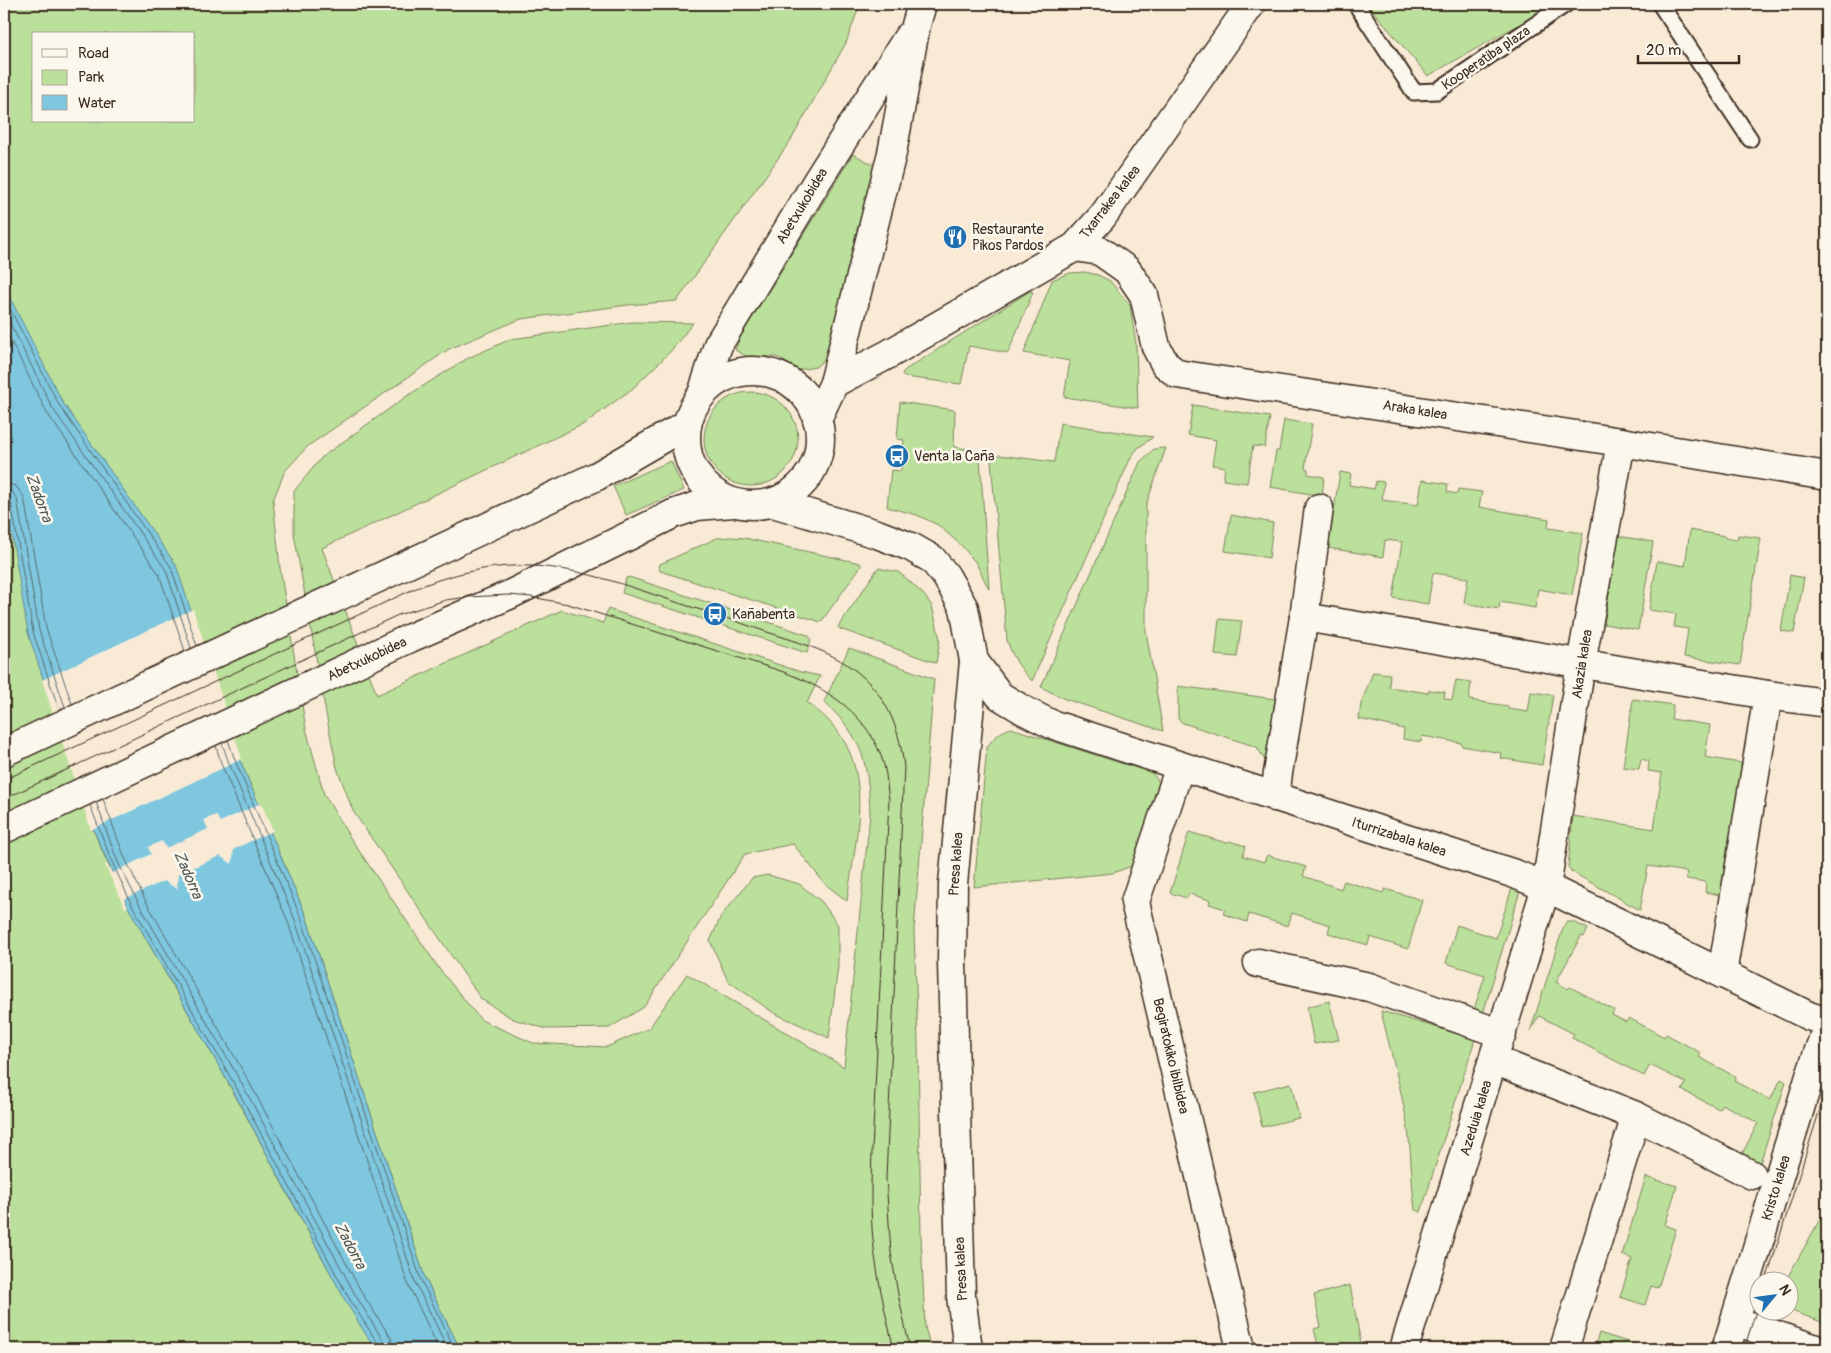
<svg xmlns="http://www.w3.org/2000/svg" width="1831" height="1353" viewBox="0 0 1831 1353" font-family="Pangolin,sans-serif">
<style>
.green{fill:#bbe09b;stroke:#7b855c;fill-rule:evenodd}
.water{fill:#7ec7df;stroke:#638892}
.pier{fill:#f9ead6}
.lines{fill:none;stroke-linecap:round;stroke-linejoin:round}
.shore{stroke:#56696b;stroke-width:1}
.lane-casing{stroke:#3b2a1e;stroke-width:19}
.street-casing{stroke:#3b2a1e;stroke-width:31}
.secondary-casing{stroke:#3b2a1e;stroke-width:31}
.lane{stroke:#fbf7ec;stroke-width:15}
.street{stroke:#fbf7ec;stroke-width:28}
.secondary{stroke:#fbf7ec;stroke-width:28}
.tram{stroke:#3b2a1e;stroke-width:1}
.labels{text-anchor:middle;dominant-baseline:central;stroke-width:5;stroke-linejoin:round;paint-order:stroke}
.street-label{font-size:14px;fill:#3b2a1e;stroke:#fbf7ec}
.poi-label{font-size:14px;fill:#3b2a1e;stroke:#fbf7ec;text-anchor:start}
.water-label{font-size:15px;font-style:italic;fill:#4f5958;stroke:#fbf7ec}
</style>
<rect width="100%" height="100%" fill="#f9ead6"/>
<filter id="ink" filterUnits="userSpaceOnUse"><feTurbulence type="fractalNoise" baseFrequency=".02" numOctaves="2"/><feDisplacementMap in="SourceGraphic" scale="10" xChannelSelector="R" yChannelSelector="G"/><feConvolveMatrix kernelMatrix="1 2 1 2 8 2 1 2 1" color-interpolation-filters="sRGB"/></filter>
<g filter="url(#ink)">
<g class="green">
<path d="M4,4H860L846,43L791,140L677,301L628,305L521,319L449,349L308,446L285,471L273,500L280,568L306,729L324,794L349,836L440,970L481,1020L533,1043L607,1047L649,1028L687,974L844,1067L870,814C868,763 864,738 824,702L849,648L934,679L914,930L918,1043L921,1236L925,1327L931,1349H460L425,1278L306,916L239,758L93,829C130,921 185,1003 232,1090C280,1177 323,1265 375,1349H4ZM34,34H194V121H34Z"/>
<path d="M1367,4H1555L1428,76Z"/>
<path d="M853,154L876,166L829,355L816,367L798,370L777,357L746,356L735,350L741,336Z"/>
<path d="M1085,272L1098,275L1110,281L1130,305L1136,344L1138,408L1064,397L1070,361L1024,353L1052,280L1070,273Z"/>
<path d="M1030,291L1033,292L1008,353L969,346L961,384L904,377L902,373L905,370Z"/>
<path d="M633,322L693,323L670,352L632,389L584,424L322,548L377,695L562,610L603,623L608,609L801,672L820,676L807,703C881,752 857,828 847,901L825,884L793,844L745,854L644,1007L609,1028L547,1029L513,1019L481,999L353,811L337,768L327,719L294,534V491L322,457L407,396L468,358L511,339Z"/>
<circle cx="751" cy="439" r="47"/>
<path d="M900,402L955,410L954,447L975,450L980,458L989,589L976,563L962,546L938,525L917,515L887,507L891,470L901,471L904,440L897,439Z"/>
<path d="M1193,405L1270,417L1265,447L1253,446L1247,483L1223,480L1225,467L1212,465L1216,440L1188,435Z"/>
<path d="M1284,420L1312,424L1305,468L1308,469V474L1324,477L1322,496L1270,487L1276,451H1279Z"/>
<path d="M1060,423L1153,437L1138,448L1131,457L1032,681C1020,669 1012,656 1007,640L991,461L994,457L999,455L1054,462Z"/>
<path d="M1162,448H1166L1146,505V631L1163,731L1065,699L1041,687L1140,462L1154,449Z"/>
<path d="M671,461L684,490L626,515L613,486Z"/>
<path d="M1340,472L1351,474L1349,485L1374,489L1376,481L1384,482L1382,500L1418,505L1422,480L1448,484L1447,492L1457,494L1458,489L1482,492L1479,507L1549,519L1548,528L1583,533L1572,595L1538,589L1535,608L1500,602L1499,609L1464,603L1468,578L1433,573L1428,604L1393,598L1402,542L1385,540L1383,557L1328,548Z"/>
<path d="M1231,515L1273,523L1269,558L1225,551Z"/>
<path d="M1690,530L1725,536V538L1737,540L1738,535L1761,538L1740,665L1684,657L1688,629L1674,627L1676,614L1649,610L1657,561L1685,566Z"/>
<path d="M1618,536L1653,542L1638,630L1604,624Z"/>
<path d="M731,537L744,538L860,563L861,566L821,622L660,571L658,565L717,538Z"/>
<path d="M878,568L898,572L907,579L924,595L932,606L940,639L936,663L840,629L838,627Z"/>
<path d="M1790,575L1804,578L1794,633L1781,631Z"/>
<path d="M629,577L808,635L811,639L807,653L622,593L626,578Z"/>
<path d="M1219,619L1242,621L1237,657L1215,655Z"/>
<path d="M1373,672L1390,674L1389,687L1428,693L1429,690L1445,692L1444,698L1452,700L1456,680L1471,682L1469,700L1508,706V709L1528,712L1531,692L1553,695L1542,765L1500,758L1501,753L1462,746L1461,743L1422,736L1421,742L1403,739L1404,729L1359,719L1361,704Z"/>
<path d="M1178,686L1283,700L1266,762L1257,747L1183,723L1178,719Z"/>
<path d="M1633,699L1673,705L1671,719L1710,725L1705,757L1746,764L1725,896L1705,892L1706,882L1686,879L1687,872L1648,866L1640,910L1572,872L1568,867L1573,816L1654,829L1662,773L1648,771L1649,761L1641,759L1639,769L1623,767Z"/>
<path d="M1011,728L1152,773L1160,783L1142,862L1113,873L974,887L987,747C994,737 999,732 1011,728Z"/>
<path d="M1189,832L1227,843L1229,841L1246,846L1243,856L1264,862L1267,855L1306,867L1303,876L1341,889L1344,881L1383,893L1385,889L1422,900L1408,949L1370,937L1368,945L1328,933L1330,925L1292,913L1288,926L1249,914L1247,922L1223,914L1225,909L1209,904L1210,900L1189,894L1187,898L1170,893Z"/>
<path d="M768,875L799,884L822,902L838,925V966L829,1038L774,1013L728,981L710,941L721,916L752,878Z"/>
<path d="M1512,888L1520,891L1482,1017L1473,1013L1485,975L1446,963L1457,925L1496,938Z"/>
<path d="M1566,922H1573L1588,929L1584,937L1581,936L1556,982L1568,989L1570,987L1614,1010L1612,1015L1626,1022L1629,1018L1664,1037L1666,1034L1701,1053L1699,1057L1736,1077L1734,1081L1770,1100L1781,1079L1786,1082L1759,1166L1740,1158L1758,1123L1722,1104L1719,1109L1682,1090L1686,1083L1650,1065L1644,1076L1572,1038L1574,1034L1539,1016L1530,1032L1563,928Z"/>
<path d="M1329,1001L1339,1040L1314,1044L1307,1007Z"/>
<path d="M1381,1011L1475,1039L1421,1212L1415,1210C1411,1184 1412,1157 1408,1130C1402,1090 1390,1050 1381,1011Z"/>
<path d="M1291,1083L1299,1118L1262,1127L1254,1092Z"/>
<path d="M1646,1177L1677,1186L1665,1225L1676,1229L1658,1288L1651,1286L1645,1305L1620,1297L1632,1259L1622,1255Z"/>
<path d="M1827,1207V1324L1789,1310L1788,1280H1786Z"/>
<path d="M1350,1285L1362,1349H1344L1342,1345L1319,1349L1314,1329L1321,1327L1314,1295Z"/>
<path d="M1599,1333L1650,1349H1594Z"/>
</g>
<path class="water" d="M4,286L63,403L176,565L239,758L306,916L425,1278L460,1349H375L346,1302L232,1089L128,907L93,829L28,633L4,488Z"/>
<g class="pier">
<path d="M193,609L242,759L91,830L42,680Z"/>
<path d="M261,803L273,831L234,849L232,864L220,856L178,874L177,889L164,881L124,899L128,907L125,908L105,865L107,864L112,873L151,854L148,847L162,841L166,848L208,829L204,820L216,815L220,822Z"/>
</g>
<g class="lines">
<g class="shore">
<path d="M4,297L59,405L171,567L197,646"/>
<path d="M4,311L53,409L166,570L191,648"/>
<path d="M4,327L47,413L159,574L185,651"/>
<path d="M4,483L16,486L24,497L46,628L72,704"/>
<path d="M4,490L12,492L17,499L39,630L65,707"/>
<path d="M4,497L8,498L11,502L33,632L59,710"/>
<path d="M228,740L235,760L301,918L421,1280L455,1349"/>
<path d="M222,743L229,763L295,920L415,1282L448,1349"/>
<path d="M216,746L222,766L288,922L408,1284L439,1349"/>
<path d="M103,799L124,856L144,898L248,1080L362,1293L391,1338L393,1349"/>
<path d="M96,802L117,860L138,902L242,1084L356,1296L384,1342L386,1349"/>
<path d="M90,805L112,862L132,905L236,1087L350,1300L379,1345V1349"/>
</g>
<g class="lane-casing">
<g id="lane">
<path d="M1356,4L1414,92L1437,91L1566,4"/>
<path d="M1660,4L1750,139"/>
</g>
</g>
<g class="street-casing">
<g id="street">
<path d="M1075,247L1100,251L1127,270L1144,295L1156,347L1165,364L1177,374L1621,442L1827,476"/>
<path d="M834,383L889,354L1075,247L1103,216L1251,4"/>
<path d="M773,503L877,534L911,547L932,559L946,576L964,608L974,661L953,884L952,963L961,1296L968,1349"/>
<path d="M1304,617L1768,695L1827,703"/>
<path d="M974,661L1000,696L1025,711L1051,724L1515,874L1546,887L1809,1016L1827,1022"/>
<path d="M1180,766L1135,902L1241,1349"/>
<path d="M1275,797L1278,773L1304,617L1319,508"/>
<path d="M1258,963L1369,987L1502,1034"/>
<path d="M1722,974L1768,695"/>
<path d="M1494,1060L1636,1116L1752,1175"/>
<path d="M1735,1321L1816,1349"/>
<path d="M1404,1349L1546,887L1581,664L1621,442"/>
<path d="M1564,1349L1636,1116"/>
<path d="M1726,1349L1809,1079L1827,1027"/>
</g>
</g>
<g class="secondary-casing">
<g id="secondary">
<circle cx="753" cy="438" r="67"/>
<path d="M702,394L718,345L817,181L908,37"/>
<path d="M817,419L834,383L892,153L916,25L922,4"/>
<path d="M4,752L597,476L687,424"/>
<path d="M4,829L410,638L509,595L673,514L697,506L733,503"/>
</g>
</g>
<use href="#lane" class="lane"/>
<use href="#street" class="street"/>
<use href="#secondary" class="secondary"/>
<g class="tram">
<path d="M4,780L414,589C451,574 491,564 531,566C585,568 638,590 688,606C715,614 741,623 767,632C801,643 835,652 862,676C889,700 900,732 904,767L886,1178L891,1253L898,1294L910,1349"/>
<path d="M4,799L398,615L446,600L468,597L509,595L531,597L568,604L781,671C828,688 870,715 884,765C887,776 887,788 889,800L872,1151C871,1181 870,1210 873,1240C877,1277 885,1313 894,1349"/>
<path d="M1766,1280L1827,1087"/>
<path d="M1744,1349L1758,1305"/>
</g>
</g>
</g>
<defs>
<g id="restaurant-disc" transform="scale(1.25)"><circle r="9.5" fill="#1f6fb2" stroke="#fbf7ec"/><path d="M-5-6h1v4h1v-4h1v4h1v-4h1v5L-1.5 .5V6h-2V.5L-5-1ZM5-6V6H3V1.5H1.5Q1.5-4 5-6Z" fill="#fff"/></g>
<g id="bus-disc" transform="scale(1.25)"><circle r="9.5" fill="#1f6fb2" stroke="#fbf7ec"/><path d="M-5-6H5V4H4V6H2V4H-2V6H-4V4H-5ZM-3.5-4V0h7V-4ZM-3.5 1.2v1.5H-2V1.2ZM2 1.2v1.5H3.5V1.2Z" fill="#fff"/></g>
</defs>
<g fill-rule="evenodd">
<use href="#restaurant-disc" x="955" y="237"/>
<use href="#bus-disc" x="897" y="456"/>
<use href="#bus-disc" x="715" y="614"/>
</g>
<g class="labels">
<g class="street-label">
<text transform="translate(1486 58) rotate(-34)">Kooperatiba plaza</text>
<text transform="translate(1110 202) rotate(-52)">Txarrakea kalea</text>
<text transform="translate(802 206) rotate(-59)">Abetxukobidea</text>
<text transform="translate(1415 410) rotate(9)">Araka kalea</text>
<text transform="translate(367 659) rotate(-25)">Abetxukobidea</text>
<text transform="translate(1582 664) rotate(-81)">Akazia kalea</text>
<text transform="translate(1399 837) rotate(18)">Iturrizabala kalea</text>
<text transform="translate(956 864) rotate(-86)">Presa kalea</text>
<text transform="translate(1171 1056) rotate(77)">Begiratokiko ibilbidea</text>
<text transform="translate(1476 1118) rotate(-73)">Azeduia kalea</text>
<text transform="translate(1776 1188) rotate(-73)">Kristo kalea</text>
<text transform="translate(961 1269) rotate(-93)">Presa kalea</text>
</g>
<g class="poi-label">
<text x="972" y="229">Restaurante<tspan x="972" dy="16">Pikos Pardos</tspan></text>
<text x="914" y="456">Venta la Caña</text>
<text x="732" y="614">Kañabenta</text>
</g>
<g class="water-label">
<text transform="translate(39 498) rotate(70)">Zadorra</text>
<text transform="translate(188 875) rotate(67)">Zadorra</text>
<text transform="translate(350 1246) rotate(62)">Zadorra</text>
</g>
</g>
<rect width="1831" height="1353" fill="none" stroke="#fbf7ec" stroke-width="20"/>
<rect x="10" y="10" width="1811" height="1333" fill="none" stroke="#3b2a1e" stroke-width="2" filter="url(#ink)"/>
<rect x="32" y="32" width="162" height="90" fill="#fbf7ec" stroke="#aea59a"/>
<rect x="42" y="49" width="25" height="8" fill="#fbf7ec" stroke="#aea59a"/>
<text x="78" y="58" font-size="15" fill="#3b2a1e">Road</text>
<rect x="42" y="70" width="25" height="15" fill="#bbe09b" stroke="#aea59a"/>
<text x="78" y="82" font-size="15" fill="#3b2a1e">Park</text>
<rect x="42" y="95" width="25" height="15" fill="#7ec7df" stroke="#aea59a"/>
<text x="78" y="108" font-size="15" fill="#3b2a1e">Water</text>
<g transform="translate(1774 1296) rotate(61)"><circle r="24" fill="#fbf7ec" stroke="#aea59a"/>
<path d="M0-4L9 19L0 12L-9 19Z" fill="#1f6fb2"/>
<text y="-8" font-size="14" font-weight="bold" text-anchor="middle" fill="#3b2a1e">N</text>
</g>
<path d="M1638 55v8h101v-8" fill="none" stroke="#3b2a1e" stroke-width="2.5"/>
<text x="1646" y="55" font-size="15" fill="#3b2a1e" stroke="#fbf7ec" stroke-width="4" paint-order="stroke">20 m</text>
</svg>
